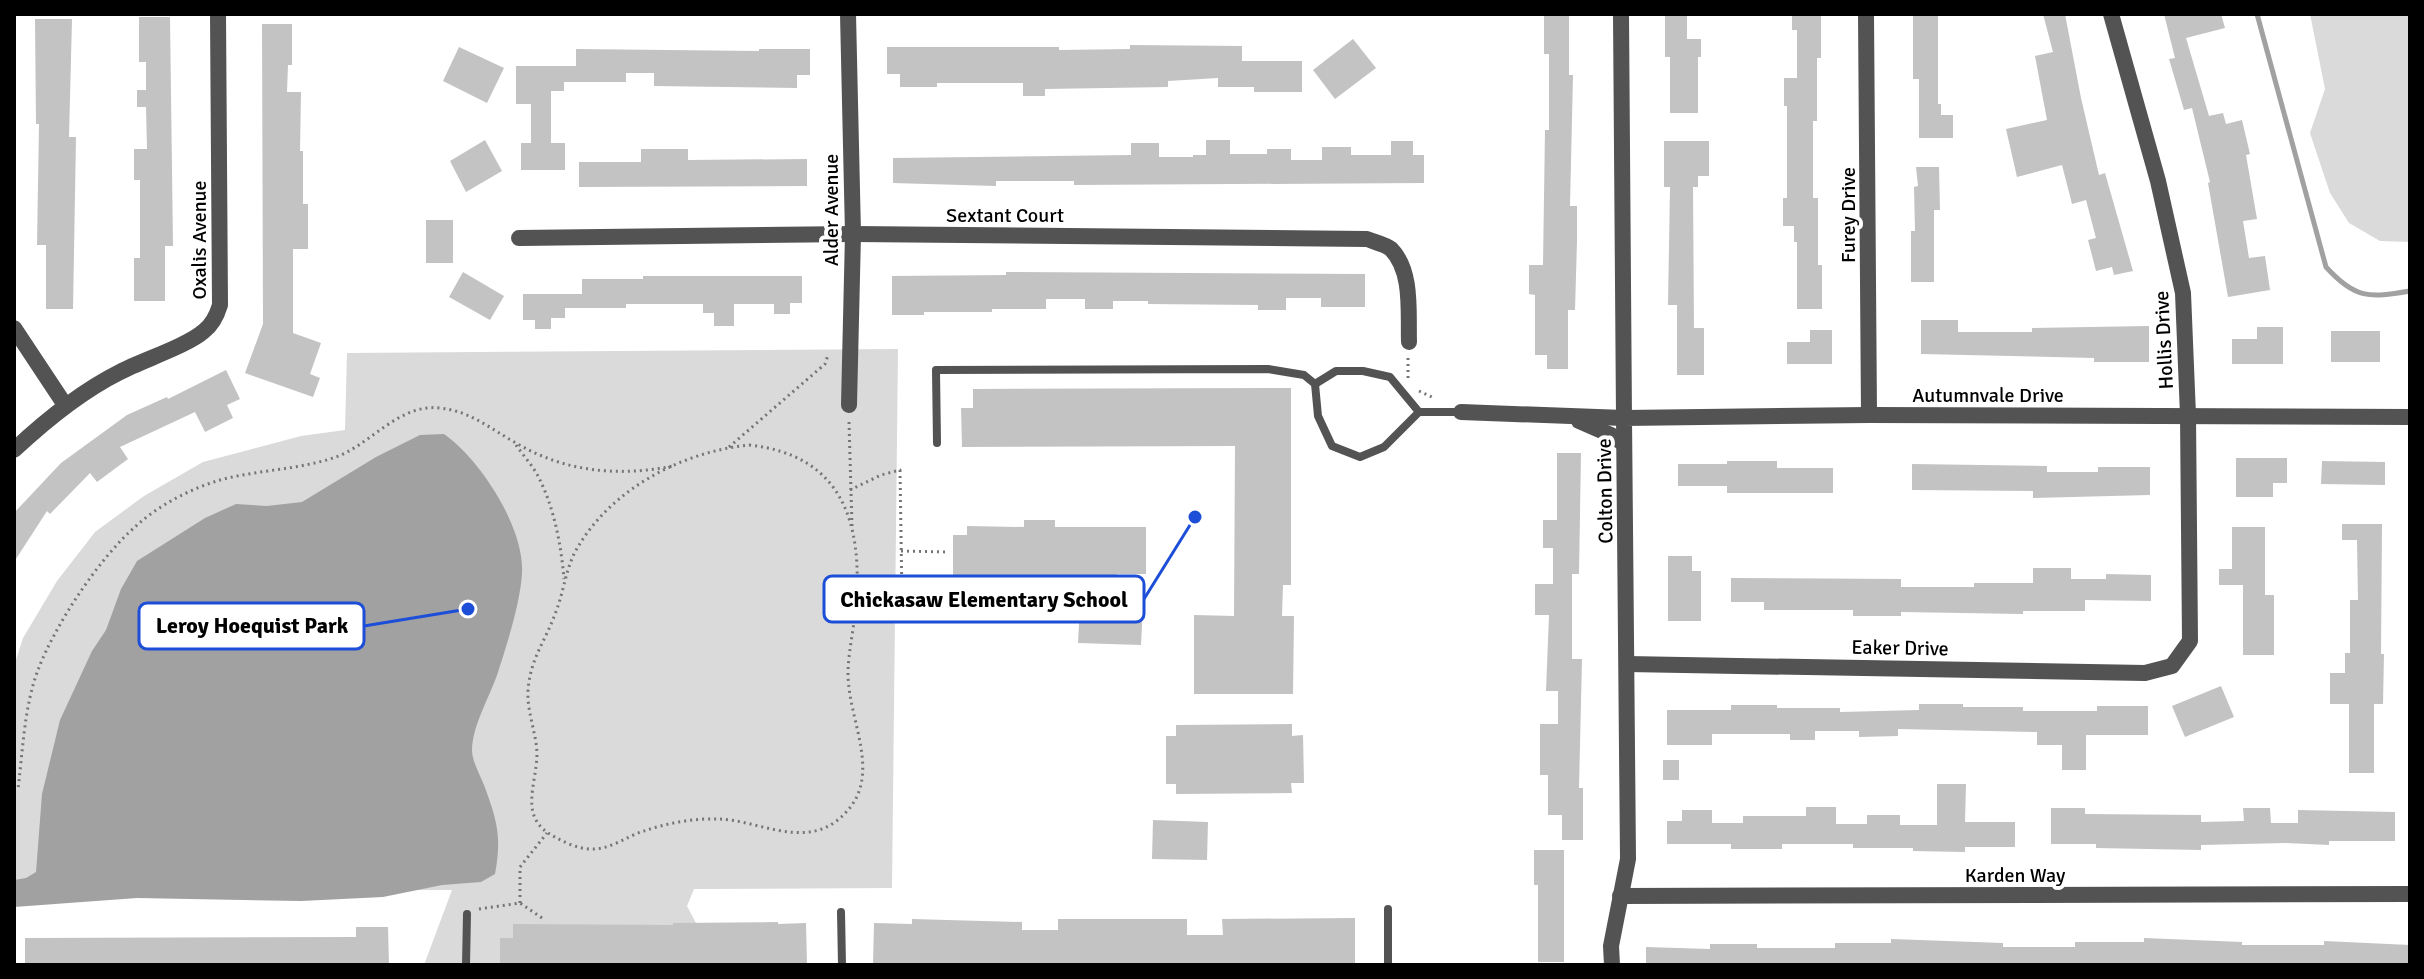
<svg xmlns="http://www.w3.org/2000/svg" width="2424" height="979" viewBox="0 0 2424 979" font-family="Signika,sans-serif">
<style>
.green{fill:#dadada}
.water{fill:#a1a1a1}
.lines{fill:none;stroke-linecap:round;stroke-linejoin:round}
.stream{stroke:#a1a1a1;stroke-width:5}
.building{fill:#c3c3c3}
.path{stroke:#757575;stroke-width:3;stroke-dasharray:2 4;stroke-linecap:butt}
.service{stroke:#535353;stroke-width:8}
.minor{stroke:#535353;stroke-width:16}
.tertiary{stroke:#535353;stroke-width:16}
.labels{text-anchor:middle;dominant-baseline:central;stroke-width:8;stroke-linejoin:round;paint-order:stroke}
.street-label{font-size:20px;fill:#000;stroke:#fff}
.leader{fill:none;stroke:#1d4ed8;stroke-width:3}
.callout-dot{fill:#1d4ed8;stroke:#fff;stroke-width:3}
.callout{fill:#fff;stroke:#1d4ed8;stroke-width:3}
.callout-label{font-size:22px;text-anchor:middle;font-weight:bold;fill:#000}
</style>
<rect width="100%" height="100%" fill="#fff"/>
<g class="green">
<path d="M2310,14H2410V242L2380,241L2349,223L2330,193L2310,133L2325,89Z"/>
<path d="M898,349L892,888L694,889L687,906L705,940V965H424L452,890L14,891V666L23,638L57,581L95,532L144,496L203,462L301,436L345,430L347,353Z"/>
</g>
<path class="water" d="M444,434C480,459 525,528 522,574C520,603 508,641 499,669C491,696 473,722 472,750C472,761 480,775 484,785C497,820 502,837 495,874L481,882L442,885L383,897L301,901L137,898L14,907V880L26,878L36,872L42,794L60,720L92,651L106,630L121,589L137,561L205,518L236,504L267,506L302,502L376,457L420,435Z"/>
<g class="lines">
<path class="stream" d="M2257,14L2326,267C2355,299 2369,298 2410,291"/>
</g>
<g class="building">
<path d="M1544,14H1569V75H1573L1570,206H1577V241L1575,310H1568V369H1547V355H1535V295L1529,294V265H1543L1545,130H1549V54H1544Z"/>
<path d="M1665,14H1687V39H1701V57H1698V113H1670V57H1665Z"/>
<path d="M1792,14H1821V58H1817V121H1813V198H1818V265H1822V309H1797V242H1794V226H1783V198H1787V106H1784V78H1797V30H1792Z"/>
<path d="M1913,14H1938V104H1941V115H1953V138H1919V79H1913Z"/>
<path d="M2043,14H2065L2081,98L2099,175L2105,173L2133,271L2114,275L2112,267L2096,271L2088,240L2096,238L2086,200L2072,204L2062,165L2017,177L2006,129L2047,120L2035,56L2053,52Z"/>
<path d="M2164,14H2221L2225,28L2186,38L2209,116L2223,113L2226,124L2242,120L2250,154L2246,155L2257,219L2243,221L2249,258L2265,256L2270,290L2228,297L2208,183L2210,182L2192,108L2184,110L2169,59L2175,58Z"/>
<path d="M139,17H170L173,246H165V301H134V258H140V180H134V149H147L146,107H137V90H146V62H139Z"/>
<path d="M35,19H72L69,137H76L73,309H46V245H37L39,124H36Z"/>
<path d="M262,24H292V65H288L287,92H301L300,151H303V204H308V249H293V333L321,343L310,374L320,378L313,397L245,373L263,324Z"/>
<path d="M1353,39L1376,68L1335,99L1313,70Z"/>
<path d="M1130,45L1242,46V61H1302V92H1254V87H1218V78L1168,81V87L1045,89V96H1023V83H937V87H900V74H887V47H1059V50L1130,49Z"/>
<path d="M459,47L504,68L487,103L443,81Z"/>
<path d="M576,49L759,51V49H810V75H797V88L654,86V73H626V82H564V91H551V143H565V170H521V143H531V104H516V66H576Z"/>
<path d="M485,140L502,171L466,192L450,161Z"/>
<path d="M1206,140H1230V154H1267V149H1291V160H1322V147H1351V155H1391V141H1413V155H1424V183L1074,185V181H996V186L893,183V158L1131,155V143H1159V157H1193V155H1206Z"/>
<path d="M1664,141H1709V176H1698V187H1693L1694,328H1704V375H1677V305H1668L1670,187H1664Z"/>
<path d="M641,149H688V160L807,159V186L579,187V162H641Z"/>
<path d="M1916,167H1939L1940,210H1934V282H1911V231H1915L1914,187L1918,186Z"/>
<rect x="426" y="220" width="27" height="43"/>
<path d="M463,272L504,296L490,320L449,297Z"/>
<path d="M1006,272L1365,274V307H1321V298H1286V310H1258V305L1148,304V301H1113V309H1085V299H1046V309H992V312H924V315H892V276L1006,275Z"/>
<path d="M643,276H802V303H790V314H774V304H734V326H714V313H703V304H626V308H565V318H551V329H535V320H523V294H582V279H643Z"/>
<path d="M1921,320H1958V332H2032V328L2149,326V362H2094V358L1921,354Z"/>
<path d="M2257,327H2283V364H2232V339H2257Z"/>
<path d="M1810,330H1832V364H1787V342H1810Z"/>
<rect x="2331" y="331" width="49" height="31"/>
<path d="M226,370L240,399L227,405L233,418L205,432L195,412L120,447L128,459L97,482L90,473L50,514L47,511L14,562V513L61,463L127,415L167,397L168,399Z"/>
<path d="M1291,388V585H1283L1282,616H1294L1293,694H1194V615L1234,616L1235,446L962,447L961,408H973V389Z"/>
<path d="M1557,453H1581L1579,574H1572V659H1582L1579,788H1583V840H1562V815H1548V775H1540V724H1558V691H1546L1549,615H1535V584H1553V548H1543V520H1557Z"/>
<path d="M2236,458H2287V483H2273V497H2236Z"/>
<path d="M1727,461H1777V468H1833V493H1727V486H1678V464H1727Z"/>
<path d="M2322,461L2385,462V485L2321,484Z"/>
<path d="M1912,464L2047,466V472H2098V467H2150V495L2033,498V491L1912,490Z"/>
<path d="M1024,520H1055V527H1146V574H1117L1115,604L1143,605L1141,645L1078,643L1081,585H1022V575H953V535H967V526L1024,527Z"/>
<path d="M2342,524H2382L2381,654H2384L2383,704H2374V773H2349V704H2330V673H2345V653H2350V600H2358L2357,540H2342Z"/>
<path d="M2232,527H2265V595H2274V655H2243V585H2219V569H2232Z"/>
<path d="M1668,556H1692V571H1701V621H1668Z"/>
<path d="M2033,568H2071V579H2106V574L2151,575V601L2085,600V611H2023V614L1901,612V616H1853V610H1764V602H1731V578L1901,579V587H1974V583H2033Z"/>
<path d="M2221,686L2234,717L2185,737L2172,706Z"/>
<path d="M1919,704H1963V707H2023V711H2097V706H2148V735H2086V770H2062V745H2037V732L1898,729V736L1859,737V731H1815V740H1790V734H1712V745H1667V710H1731V705H1777V708H1840V712L1919,710Z"/>
<path d="M1292,724V736L1303,735L1304,783H1291L1292,793L1176,794V784H1166V736H1176V725Z"/>
<rect x="1663" y="760" width="16" height="20"/>
<path d="M1937,784H1966L1965,822H2015V847H1965V852L1913,851V848H1853V844H1782V849H1731V844H1667V821H1682V810H1712V823H1743V816H1806V807H1836V824H1867V815H1900V825H1937Z"/>
<path d="M2051,808H2085V814L2201,815V822L2244,821L2243,808H2270L2271,823H2298V810L2395,812V841H2329V845L2285,843L2201,845V850L2096,848V844H2051Z"/>
<path d="M1153,820L1208,822L1207,860L1152,859Z"/>
<path d="M1534,850H1564V962H1538V885H1534Z"/>
<path d="M1355,918V965H873L874,923L912,924V919L1022,922V930H1058V919H1187V935H1223L1222,919Z"/>
<path d="M778,922V924L806,923L807,965H500V938H513V924L673,925V923Z"/>
<path d="M356,927H388L389,965H25V938L356,937Z"/>
<path d="M2144,938L2242,942V945H2324V941L2410,945V965H1646V947L1710,949V944H1757V948H1835V943H1891V939L2003,943V947H2075V942H2144Z"/>
</g>
<g class="lines">
<g class="path">
<path d="M1408,378V358"/>
<path d="M1419,391L1434,398"/>
<path d="M849,422L852,526"/>
<path d="M516,445C523,455 532,465 538,476C554,507 561,544 564,579"/>
<path d="M749,445C842,455 863,522 856,606C854,629 848,652 848,675C849,726 888,783 835,822C800,847 756,820 719,819C695,818 667,823 644,831C627,836 610,850 591,849C579,849 566,843 555,837C517,818 537,785 537,753C536,732 527,712 528,691C530,659 545,642 555,614C563,595 565,573 574,554C607,491 680,452 749,445Z"/>
<path d="M729,447L825,364L828,355"/>
<path d="M850,490L881,475L900,470L902,600H949"/>
<path d="M901,551L949,552"/>
<path d="M14,789H18C23,750 24,707 38,670C55,625 99,558 136,526C159,505 190,489 220,480C257,470 296,470 333,458C369,447 398,403 440,408C470,411 491,429 516,443C565,472 618,477 673,466"/>
<path d="M520,903V867L547,833"/>
<path d="M479,909L520,903L545,920"/>
</g>
<g class="service">
<path d="M1315,384L1336,371H1363L1390,377L1419,412"/>
<path d="M937,443L936,370L1268,369L1304,375L1315,384L1318,416L1332,446L1360,457L1384,447L1419,412H1461"/>
<path d="M1388,909V965"/>
<path d="M841,912L842,965"/>
<path d="M466,965L467,914"/>
</g>
<g class="minor">
<path d="M848,14L853,234L849,405"/>
<path d="M1866,14L1869,415"/>
<path d="M519,238L853,234L1367,239C1374,242 1385,244 1391,249C1413,271 1408,313 1409,342"/>
<path d="M1461,412L1624,418L1621,14"/>
<path d="M1579,421L1611,435L1624,444"/>
<path d="M1627,664L2145,673L2172,666L2190,641L2188,415L2183,293L2158,181L2111,14"/>
<path d="M1620,896L2410,894"/>
</g>
<g class="tertiary">
<path d="M14,328L65,405"/>
<path d="M14,450C46,420 80,392 120,372C143,360 187,346 204,331C213,324 217,315 220,305L218,14"/>
<path d="M1612,965L1611,946L1628,859L1624,418L1869,415L2410,417"/>
</g>
</g>
<g class="labels">
<g class="street-label">
<text transform="translate(831 210) rotate(-90)">Alder Avenue</text>
<text x="1005" y="215">Sextant Court</text>
<text transform="translate(1848 215) rotate(-90)">Furey Drive</text>
<text transform="translate(199 240) rotate(-90)">Oxalis Avenue</text>
<text transform="translate(2164 340) rotate(-93)">Hollis Drive</text>
<text x="1988" y="395">Autumnvale Drive</text>
<text transform="translate(1605 491) rotate(-91)">Colton Drive</text>
<text transform="translate(1900 648) rotate(1)">Eaker Drive</text>
<text x="2015" y="875">Karden Way</text>
</g>
</g>
<path class="leader" d="M1195 517L1144 599M468 609L364 626"/>
<g class="callout-dot">
<circle cx="1195" cy="517" r="8"/>
<circle cx="468" cy="609" r="8"/>
</g>
<g class="callout">
<rect x="824" y="576" width="320" height="46" rx="8"/>
<rect x="139" y="603" width="225" height="46" rx="8"/>
</g>
<g class="callout-label">
<text x="984" y="607">Chickasaw Elementary School</text>
<text x="252" y="633">Leroy Hoequist Park</text>
</g>
<rect width="2424" height="979" fill="none" stroke="#000000" stroke-width="32"/>
</svg>
